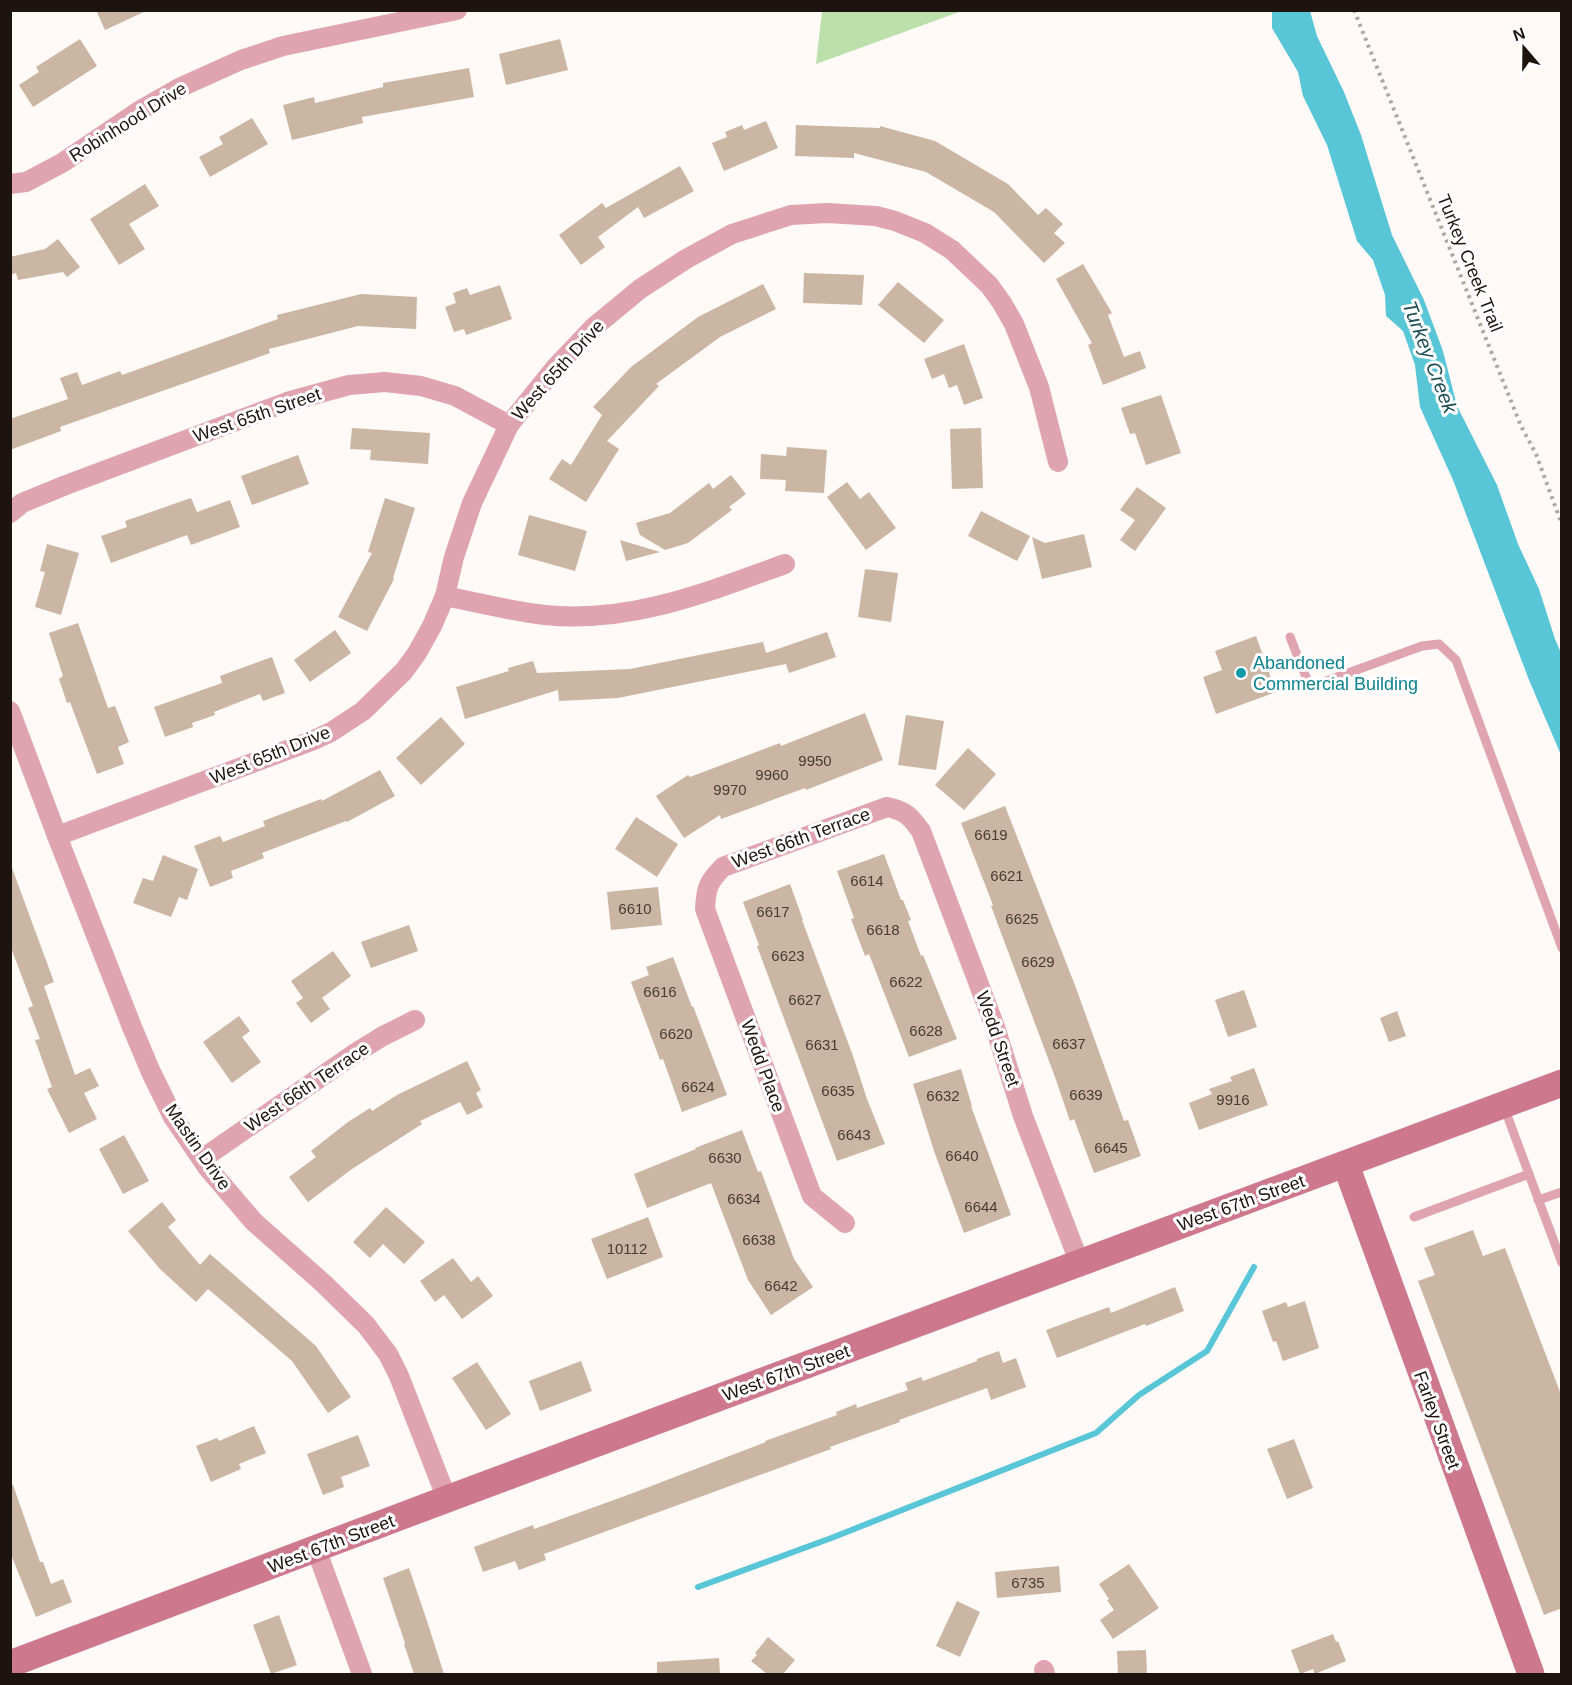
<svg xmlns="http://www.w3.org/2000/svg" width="1572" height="1685" viewBox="0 0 1572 1685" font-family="Helvetica,sans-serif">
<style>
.green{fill:#bce0ac}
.water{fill:#59c6d7}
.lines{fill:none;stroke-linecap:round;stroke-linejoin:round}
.stream{stroke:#59c6d7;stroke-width:6}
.building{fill:#cbb6a4}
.path{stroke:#aea7a4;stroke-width:4;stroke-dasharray:3 4.5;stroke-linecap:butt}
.lane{stroke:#e0a4b1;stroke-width:9}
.street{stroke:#e0a4b1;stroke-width:20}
.secondary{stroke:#ce788d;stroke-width:27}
.culture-dot{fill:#0f9aa8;stroke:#fff;stroke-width:2}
.labels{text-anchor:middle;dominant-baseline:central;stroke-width:6;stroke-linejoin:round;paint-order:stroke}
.number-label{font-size:15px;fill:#483c34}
.street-label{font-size:18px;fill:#1d140f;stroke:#fff}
.culture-label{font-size:18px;fill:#0d838f;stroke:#fff;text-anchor:start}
.water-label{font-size:20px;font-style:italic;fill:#1f4f56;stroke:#fff}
</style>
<rect width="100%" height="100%" fill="#fff9f7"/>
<path class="green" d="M822,11V10L962,11L816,64Z"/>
<path class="water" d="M1272,11H1310L1317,36L1344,92L1361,135L1392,235L1424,300L1443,351L1457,406L1497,485L1518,544L1539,589L1555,639L1561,653V755L1529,680L1453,480L1420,407L1415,365L1403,331L1386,316L1385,295L1373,260L1357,241L1327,145L1303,96L1298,72L1272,28Z"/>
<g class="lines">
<path class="stream" d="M698,1587L834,1537L1096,1433L1139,1395L1207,1351L1254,1267"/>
</g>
<g class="building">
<path d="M96,10H148L105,30Z"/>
<path d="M80,39L97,66L33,107L19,85L39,72L36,67Z"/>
<path d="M560,39L568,70L506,85L499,54Z"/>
<path d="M469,68L474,97L362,117L363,123L292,140L283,105L314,97L315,103L383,87V83Z"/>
<path d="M252,118L268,144L210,177L199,157L223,144L219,137Z"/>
<path d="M766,121L778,148L724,171L712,143L727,137L725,132L742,125L744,130Z"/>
<path d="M796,125L880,128V126L935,141L1008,184L1038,215L1046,208L1063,224L1054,233L1065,243L1044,263L994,212L926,172L854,153V158L795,156Z"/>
<path d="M680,166L694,191L644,218L638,207L598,237L605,247L581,265L559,235L602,203L606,208Z"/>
<path d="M145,184L159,206L129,224L145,249L119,265L90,219Z"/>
<path d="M58,239L80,267L67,277L63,272L18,280L16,273L10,275V257L45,249Z"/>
<path d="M1083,264L1112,313L1108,315L1124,357L1140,351L1146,368L1103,385L1088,345L1092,343L1056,279Z"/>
<path d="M804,273L864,275L862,305L803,303Z"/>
<path d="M898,282L944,320L924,343L878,305Z"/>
<path d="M763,284L776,309L720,337L656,384L659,386L607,441L619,449L586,502L549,479L562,459L571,465L602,415L593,407L631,367L698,317Z"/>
<path d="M500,285L512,319L466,335L464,329L454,332L445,307L456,303L453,293L467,288L470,295Z"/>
<path d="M361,294L417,297L416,329L358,326L269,349L270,353L60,427L61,431L10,450V419L68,399L60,378L77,372L82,385L120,371L122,375L278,319L277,315Z"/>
<path d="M964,344L983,398L964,405L957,385L949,388L944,374L932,379L924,359Z"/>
<path d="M1161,395L1181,453L1146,465L1135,433L1130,434L1121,408Z"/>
<path d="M352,428L430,433L428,464L370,460L371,450L350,449Z"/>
<path d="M981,428L983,488L952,489L950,429Z"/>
<path d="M787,447L827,450L824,493L785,491L786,480L760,479L761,454L786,456Z"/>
<path d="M298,455L309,484L252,505L241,476Z"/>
<path d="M731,475L746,494L729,507L732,510L688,543L665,550L640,535L636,523L670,513L709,483L713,489Z"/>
<path d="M847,482L860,499L869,492L896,528L866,550L827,497Z"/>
<path d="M1137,487L1166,508L1135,551L1120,540L1135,520L1120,510Z"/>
<path d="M191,498L197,512L230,500L240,527L191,545L187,535L111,563L101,536L127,527L125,521Z"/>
<path d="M385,498L415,508L393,578L394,579L367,631L338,617L372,553L368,552Z"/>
<path d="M981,511L1030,536L1017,561L968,536Z"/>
<path d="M529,515L587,531L575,571L518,555Z"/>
<path d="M1084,534L1092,567L1042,579L1032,537L1045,543Z"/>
<path d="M620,540L660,552L626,561Z"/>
<path d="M47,544L79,553L61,615L35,607L45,572L40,571Z"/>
<path d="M865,569L898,573L891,622L858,617Z"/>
<path d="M78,623L108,708L115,706L129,742L118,747L124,764L97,774L70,702L67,703L59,679L63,676L49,633Z"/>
<path d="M335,630L351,653L310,682L294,660Z"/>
<path d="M827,632L836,657L789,673L786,664L618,698L559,701L558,690L465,719L456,687L509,671L508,668L533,661L537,673L630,669L763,642L766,653Z"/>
<path d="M1256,636L1276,692L1216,714L1203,677L1222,670L1215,651Z"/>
<path d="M272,657L285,693L263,701L260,694L214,712L215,715L192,723L193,727L165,737L154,707L222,683L220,676Z"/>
<path d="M865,713L883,760L806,790L805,788L721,819L720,815L684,838L656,796L688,775L690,777L780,743L781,746Z"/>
<path d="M906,715L944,721L936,770L898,765Z"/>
<path d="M441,717L465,744L421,785L396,758Z"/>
<path d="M968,748L996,774L964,810L935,785Z"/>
<path d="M380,770L395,796L347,822L346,821L262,853L264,858L231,871L233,878L210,887L194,846L220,836L223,842L265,826L263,821L321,799L322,801Z"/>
<path d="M1005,806L1076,988L1124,1121L1128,1120L1141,1156L1094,1173L1074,1119L1070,1121L1055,1077L991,906L993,905L961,823Z"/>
<path d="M636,817L678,844L657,877L615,849Z"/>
<path d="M884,854L901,900H903L911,920L908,921L921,956L923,955L957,1039L909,1057L869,954L865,956L851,919L854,918L837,871Z"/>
<path d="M163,855L198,869L187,900L179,897L171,917L133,903L143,878L153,881Z"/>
<path d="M10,868H12L54,982L44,986L75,1075L90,1068L99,1086L84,1093L97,1119L69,1133L47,1089L52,1087L35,1040L40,1039L28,1008L33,1006L10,945Z"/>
<path d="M790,884L803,920H802L852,1053L867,1099L885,1144L837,1161L757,946L759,945L743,902Z"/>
<path d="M658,887L662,925L611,930L607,892Z"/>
<path d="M409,925L418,951L371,968L361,942Z"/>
<path d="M333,951L351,976L322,998L330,1009L311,1023L296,1003L303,998L291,981Z"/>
<path d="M673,957L692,1007L693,1006L727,1095L682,1112L663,1059L660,1060L631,982L649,975L646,967Z"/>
<path d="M1244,990L1257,1027L1228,1037L1215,1000Z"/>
<path d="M1397,1011L1406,1036L1389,1042L1380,1018Z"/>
<path d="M239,1016L250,1031L242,1037L261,1062L232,1083L203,1042Z"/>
<path d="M467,1061L481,1090L476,1093L483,1107L467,1115L460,1102L420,1121L422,1124L352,1169L308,1202L289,1177L316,1157L311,1151L348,1122L370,1108L372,1111L397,1095Z"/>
<path d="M1254,1068L1268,1105L1199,1130L1189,1103L1212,1094L1209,1089L1232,1081L1230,1077Z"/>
<path d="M961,1069L972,1106H971L1011,1215L964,1233L934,1151L913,1084Z"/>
<path d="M742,1130L758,1172L761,1171L794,1259L813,1287L771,1315L748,1280L711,1183L647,1208L634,1174L696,1149L695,1148Z"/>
<path d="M124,1135L149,1181L123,1194L99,1149Z"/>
<path d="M162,1202L176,1220L168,1227L200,1265L210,1254L316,1346L351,1397L328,1413L292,1361L227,1305L208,1289L196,1302L160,1269L128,1231Z"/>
<path d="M386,1207L425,1242L404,1264L383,1244L370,1258L353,1242Z"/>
<path d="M648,1217L663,1257L607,1279L591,1239Z"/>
<path d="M1473,1230L1483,1256L1505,1248L1562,1397V1608L1544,1615L1418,1281L1435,1275L1424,1248Z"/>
<path d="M453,1258L471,1282L478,1276L493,1296L462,1319L444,1295L435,1302L420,1281Z"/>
<path d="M1175,1287L1184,1311L1146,1326L1145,1324L1057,1358L1046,1330L1109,1307L1111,1313Z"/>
<path d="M1305,1301L1319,1348L1283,1361L1276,1341L1273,1342L1262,1311L1286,1302L1288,1307Z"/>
<path d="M999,1351L1003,1363L1016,1358L1026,1387L991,1400L987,1388L899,1420L900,1422L830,1447L831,1449L544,1554L546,1560L519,1570L515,1561L483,1572L474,1547L533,1525L534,1529L633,1493L766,1442L765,1441L837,1415L836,1412L856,1404L857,1408L908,1390L905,1383L921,1377L923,1381L977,1361V1359Z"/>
<path d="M581,1361L592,1391L540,1411L529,1381Z"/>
<path d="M477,1362L511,1414L486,1430L452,1378Z"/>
<path d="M254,1426L266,1453L239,1464L241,1469L211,1482L196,1446L217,1438L219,1441Z"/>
<path d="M358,1435L370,1466L341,1477L344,1487L323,1495L307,1454Z"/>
<path d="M1294,1439L1313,1488L1287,1499L1267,1449Z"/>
<path d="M10,1485H13L40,1562H43L51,1584L63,1579L72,1602L36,1617L10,1552Z"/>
<path d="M1129,1564L1159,1608L1113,1639L1100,1620L1114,1610L1107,1600L1109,1599L1099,1584Z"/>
<path d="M1059,1566L1061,1592L997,1598L995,1572Z"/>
<path d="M409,1568L426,1618L444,1674H414L404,1644L405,1643L383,1578Z"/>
<path d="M957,1601L980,1612L960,1657L936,1646Z"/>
<path d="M279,1615L297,1665L271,1674L253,1625Z"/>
<path d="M1333,1634L1336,1642L1338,1641L1346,1661L1315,1674L1313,1669L1300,1674L1291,1650Z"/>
<path d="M768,1637L795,1660L783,1674H767L751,1661L757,1655L755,1653Z"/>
<path d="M1146,1650L1147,1674H1118L1117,1651Z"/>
<path d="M719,1658L720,1674H657V1662Z"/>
</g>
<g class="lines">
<path class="path" d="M1354,10L1521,426L1536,454L1562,525"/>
<g class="lane">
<path d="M1290,637L1310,687L1422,646L1439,644L1456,660L1562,948"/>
<path d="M1504,1107L1562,1263"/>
<path d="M1538,1200L1562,1192"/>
<path d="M1414,1217L1529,1174"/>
</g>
<g class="street">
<path d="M10,184L26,182L62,163L139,111L181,87L241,60L283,46L457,10"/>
<path d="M10,513L22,503L66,485L287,402L349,385L385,382L421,386L455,396L509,425"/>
<path d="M445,596C478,603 511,611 545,615C630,624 707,592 785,564"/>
<path d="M10,711L57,836L132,1027L150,1070L173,1117L207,1167L254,1222L323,1283L366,1325L388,1354L399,1376L447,1499"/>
<path d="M57,836L314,740L331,732L363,711L404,671L417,653L432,626L445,596L454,557L472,503L509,425L555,368L594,327L640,289L686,259L732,234L791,215L827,213L876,216L895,221L925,233L952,250L989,285L1002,303L1014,324L1039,387L1058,462"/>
<path d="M202,1159L357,1052L383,1036L415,1020"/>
<path d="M845,1223L812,1196L705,909C706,888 708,882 723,867L887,807C906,811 910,816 921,831L995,1027L1023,1116L1080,1264"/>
<path d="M316,1549L362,1674"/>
<path d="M1044,1670L1045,1674"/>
</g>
<g class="secondary">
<path d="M1346,1165L1531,1674"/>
<path d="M10,1664L447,1499L1562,1083"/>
</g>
</g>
<circle class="culture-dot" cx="1241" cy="673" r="6"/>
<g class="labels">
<g class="number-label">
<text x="815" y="760">9950</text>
<text x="772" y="774">9960</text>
<text x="730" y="789">9970</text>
<text x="991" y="834">6619</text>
<text x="1007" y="875">6621</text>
<text x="867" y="880">6614</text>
<text x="635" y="908">6610</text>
<text x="773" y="911">6617</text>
<text x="1022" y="918">6625</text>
<text x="883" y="929">6618</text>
<text x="788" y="955">6623</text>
<text x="1038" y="961">6629</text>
<text x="906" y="981">6622</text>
<text x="660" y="991">6616</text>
<text x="805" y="999">6627</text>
<text x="926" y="1030">6628</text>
<text x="676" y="1033">6620</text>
<text x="1069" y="1043">6637</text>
<text x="822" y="1044">6631</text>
<text x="698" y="1086">6624</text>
<text x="838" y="1090">6635</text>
<text x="1086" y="1094">6639</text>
<text x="943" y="1095">6632</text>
<text x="1233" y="1099">9916</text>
<text x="854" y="1134">6643</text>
<text x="1111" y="1147">6645</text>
<text x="962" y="1155">6640</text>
<text x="725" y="1157">6630</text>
<text x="744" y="1198">6634</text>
<text x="981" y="1206">6644</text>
<text x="759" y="1239">6638</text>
<text x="627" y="1248">10112</text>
<text x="781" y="1285">6642</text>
<text x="1028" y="1582">6735</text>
</g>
<g class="street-label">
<text transform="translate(128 122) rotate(-32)">Robinhood Drive</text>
<text transform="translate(1470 263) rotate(68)">Turkey Creek Trail</text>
<text transform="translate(558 370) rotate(-48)">West 65th Drive</text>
<text transform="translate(257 415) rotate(-19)">West 65th Street</text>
<text transform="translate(270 755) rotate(-22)">West 65th Drive</text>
<text transform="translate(801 838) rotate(-20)">West 66th Terrace</text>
<text transform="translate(998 1039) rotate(71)">Wedd Street</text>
<text transform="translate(763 1066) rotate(70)">Wedd Place</text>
<text transform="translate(307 1087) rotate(-34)">West 66th Terrace</text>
<text transform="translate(198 1147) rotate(55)">Mastin Drive</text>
<text transform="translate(1241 1203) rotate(-20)">West 67th Street</text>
<text transform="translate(786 1373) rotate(-20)">West 67th Street</text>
<text transform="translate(1437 1420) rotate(70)">Farley Street</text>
<text transform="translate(331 1544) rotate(-21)">West 67th Street</text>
</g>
<g class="culture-label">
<text x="1253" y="663">Abandoned<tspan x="1253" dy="21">Commercial Building</tspan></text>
</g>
<g class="water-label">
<text transform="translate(1430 357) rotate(69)">Turkey Creek</text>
</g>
</g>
<rect width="1572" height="1685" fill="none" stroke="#1d140f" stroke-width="24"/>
<g transform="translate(1524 48) rotate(340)" stroke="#ffffff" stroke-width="4.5" paint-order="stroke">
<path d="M0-4.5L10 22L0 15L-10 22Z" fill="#1d140f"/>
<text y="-9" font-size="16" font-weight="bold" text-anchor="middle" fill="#1d140f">N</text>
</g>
</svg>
